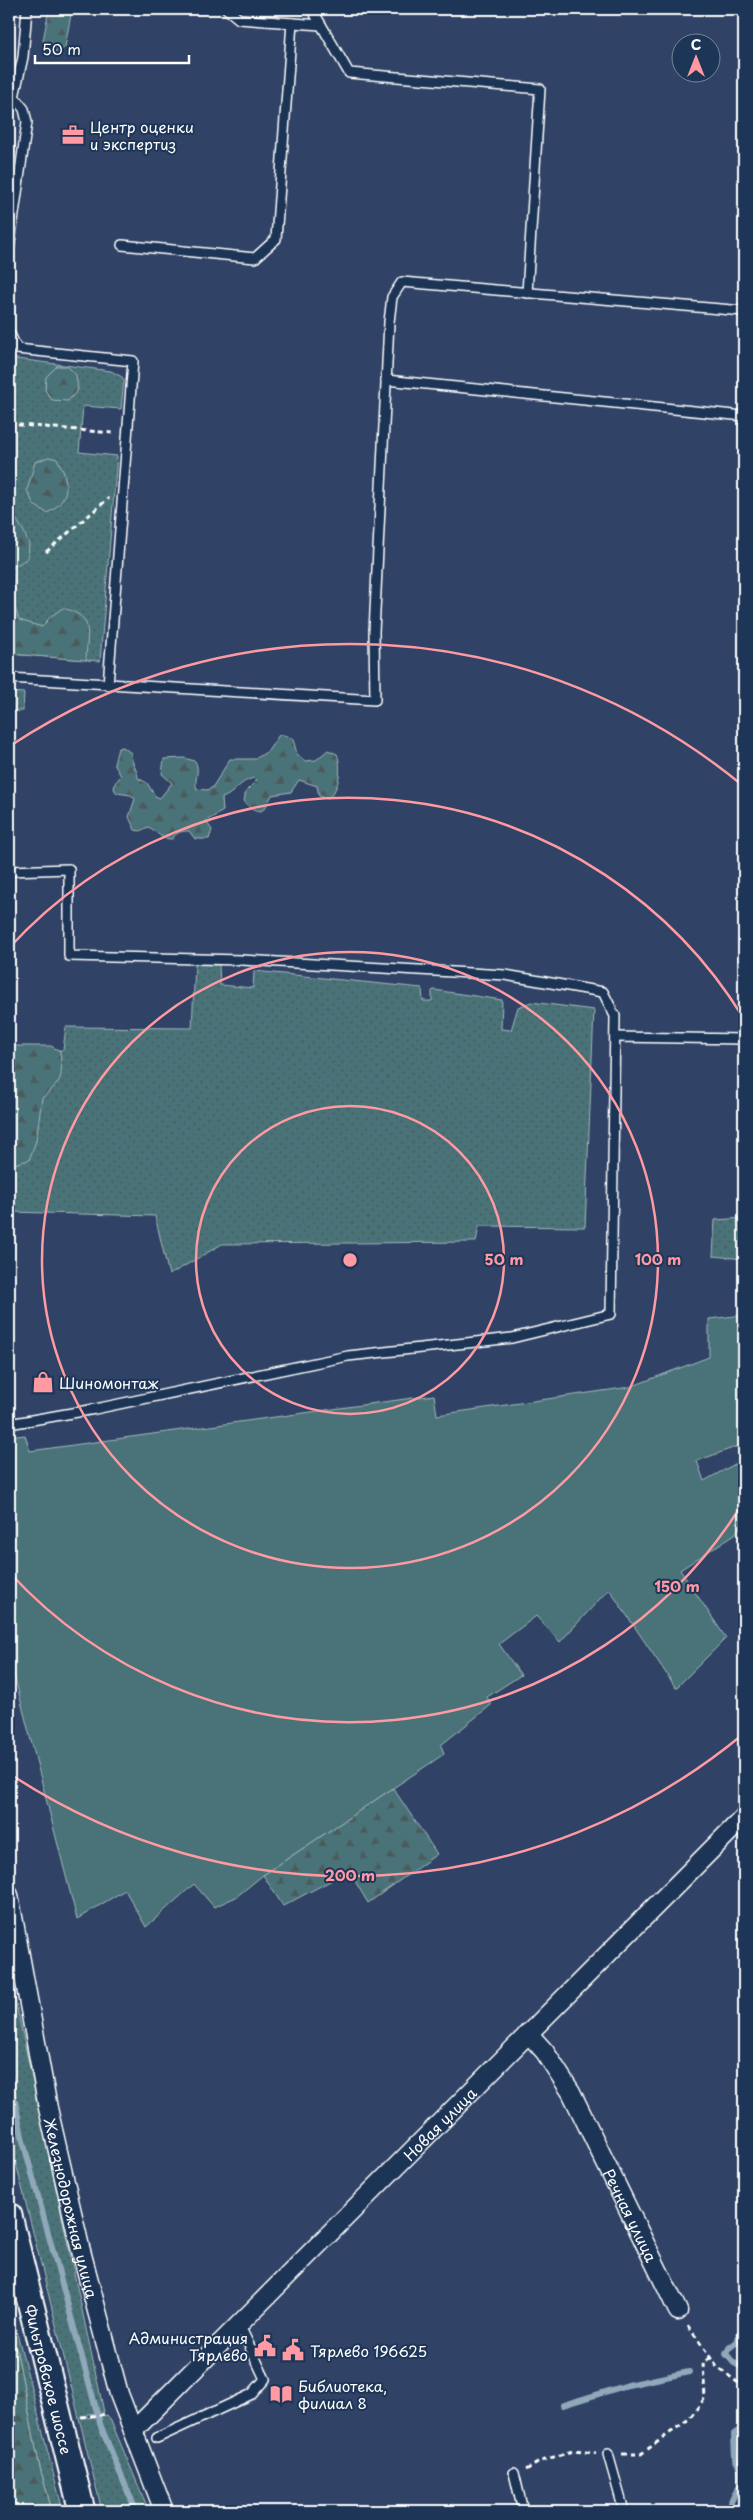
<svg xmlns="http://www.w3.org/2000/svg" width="753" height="2520" viewBox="0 0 753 2520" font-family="'Playpen Sans',sans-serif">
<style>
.grass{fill:url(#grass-dots);stroke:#a4b9bc}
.forest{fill:url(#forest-firs);stroke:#a4b9bc}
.green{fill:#4a7378;stroke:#a4b9bc}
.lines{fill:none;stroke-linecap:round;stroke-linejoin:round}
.stream{stroke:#8fa9ba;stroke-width:6}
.service-casing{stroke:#fff;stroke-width:12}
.minor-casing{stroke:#fff;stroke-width:21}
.secondary-casing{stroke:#fff;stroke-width:29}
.path{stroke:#fff;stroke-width:3;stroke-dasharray:5 4;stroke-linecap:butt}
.service{stroke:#1d3557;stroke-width:9}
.minor{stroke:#1d3557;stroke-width:18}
.secondary{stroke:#1d3557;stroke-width:25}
.ring{fill:none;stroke:#ff9aa2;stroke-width:2.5}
.labels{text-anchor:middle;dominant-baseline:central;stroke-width:4;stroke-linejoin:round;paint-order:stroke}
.poi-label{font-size:15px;fill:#fff;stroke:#1d3557;text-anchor:start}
.street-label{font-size:15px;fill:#fff;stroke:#1d3557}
.centre{fill:#ff9aa2;stroke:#1d3557;stroke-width:2.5}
.ring-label{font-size:15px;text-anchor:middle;font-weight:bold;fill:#ff9aa2;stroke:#1d3557;stroke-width:4;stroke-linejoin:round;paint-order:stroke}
</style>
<defs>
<pattern id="grass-dots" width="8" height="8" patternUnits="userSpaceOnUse" patternTransform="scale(1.25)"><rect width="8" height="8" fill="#4a7378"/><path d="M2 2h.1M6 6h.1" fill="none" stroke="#4b5a5b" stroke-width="1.8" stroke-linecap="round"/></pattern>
<pattern id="forest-firs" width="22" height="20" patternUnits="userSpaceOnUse" patternTransform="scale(1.25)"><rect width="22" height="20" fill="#4a7378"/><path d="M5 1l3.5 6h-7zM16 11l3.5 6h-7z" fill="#4b5a5b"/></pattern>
</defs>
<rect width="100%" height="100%" fill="#304366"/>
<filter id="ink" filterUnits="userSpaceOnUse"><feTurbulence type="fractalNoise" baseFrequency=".02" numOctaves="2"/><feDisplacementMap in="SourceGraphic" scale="10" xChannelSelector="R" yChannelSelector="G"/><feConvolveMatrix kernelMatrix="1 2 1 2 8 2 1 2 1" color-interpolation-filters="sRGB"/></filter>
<g filter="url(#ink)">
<g class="grass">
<path d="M9,358L111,371L122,377L124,380L121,409L83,406L79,452L117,456L100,661L9,654Z"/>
<path d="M9,692L24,693L23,711H9Z"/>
<path d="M195,964L219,965L220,985L253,988L254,971L422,988L423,1001H432V991L434,990L502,1000L501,1029L511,1030L518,1007L531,1002L594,1010L585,1227L479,1226L476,1242L222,1244L169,1275L155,1216L9,1212V1050H63L66,1027L192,1028Z"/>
<path d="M744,1218V1259L713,1256L715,1220Z"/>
<path d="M9,1971L104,2412L87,2414V2418L107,2415L111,2421L149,2511H102L9,2135Z"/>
<path d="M9,2302L63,2511H52L39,2464L16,2348L9,2346Z"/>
</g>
<g class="forest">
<path d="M49,9H72L65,47L59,52L47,50L43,41Z"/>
<path d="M57,366H67L76,375L78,390L68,401L52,400L45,390L46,377Z"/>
<path d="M49,457L57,459C70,480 71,501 47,513L34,505L27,490L35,462Z"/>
<path d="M9,465L11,482L9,508L23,530L29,544L28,558L12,568L15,608L19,620L42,627L51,616L63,608C95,617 87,631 86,660L9,654Z"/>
<path d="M279,735H284L293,739L297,754L305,761L316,760L328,750L337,754C342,766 340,790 328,798L319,796L317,786L299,780L291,792L272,795L265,808L261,811L251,809L244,801L246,791L257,780L253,778C237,783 236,793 222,798L223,811L206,821L212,830L209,839H195L189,831C181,831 177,832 172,839C158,839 158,831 148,827L140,831L135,830L129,817L135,799L131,795L117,793L114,789L115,783L121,776L114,764L118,748L123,747L131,753C131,763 138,771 138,778L147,783L155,796L160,798L172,783L162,774L164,759L184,758L195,761C201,771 193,780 197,789L207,790L212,788L230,759H255L268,751Z"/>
<path d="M9,1046H51L60,1051C63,1079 63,1080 42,1098L36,1141L29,1160L14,1164L9,1162Z"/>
<path d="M393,1788L437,1854L368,1903L349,1871L283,1906L263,1875Z"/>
<path d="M9,2346L16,2348L39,2464L52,2511H9Z"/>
</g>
<path class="green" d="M744,1315V1444L697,1461L704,1481L744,1459V1521L735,1534L680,1570L726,1638L676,1688L609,1589L560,1642L536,1616L499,1644L521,1675L487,1697L491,1705L441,1745L444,1754L263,1875L236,1897L214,1907L194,1884L146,1927L125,1890L77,1919L9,1655V1437L25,1435L30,1451L434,1395L437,1415L630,1387L709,1357V1319Z"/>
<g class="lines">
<g class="stream">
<path d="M9,2073L23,2141L101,2427L136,2511"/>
<path d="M744,2329L741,2330L737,2342L729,2348L726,2354L734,2363L744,2368"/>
<path d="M563,2405L628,2385L689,2372"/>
<path d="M726,2511L741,2483V2471L735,2458L734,2434L744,2427"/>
</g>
<g class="service-casing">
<g id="service">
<path d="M227,9L239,19L321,25"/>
<path d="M312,9L349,73L540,89L527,293"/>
<path d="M9,96L14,97L24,109L27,122L9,250"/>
<path d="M14,97L23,57L27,9"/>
<path d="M122,245L255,258L276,239L292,23"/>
<path d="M9,332L17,349L133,361L108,685"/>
<path d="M386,380L744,416"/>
<path d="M9,678L375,700L374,632L389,322L392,297L402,282L744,311"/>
<path d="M9,871L69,869V956L242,960L505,975L603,992L615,1016L611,1314L512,1338L348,1356L95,1409L9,1424"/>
<path d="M615,1037L744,1039"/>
<path d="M157,2438L252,2394L265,2379L240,2326"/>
<path d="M608,2454L624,2511"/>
<path d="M514,2473L523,2511"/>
</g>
</g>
<g class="minor-casing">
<g id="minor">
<path id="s1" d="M9,1895L48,2108L80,2247L119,2394L164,2511"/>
<path id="s2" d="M528,2033L545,2052L571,2092L678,2311"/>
<path id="s3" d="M133,2431L744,1817"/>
</g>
</g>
<g class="secondary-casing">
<g id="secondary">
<path id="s4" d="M9,2216L82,2511"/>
</g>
</g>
<g class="path">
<path d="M9,424L113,433"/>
<path d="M46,552L109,498"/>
<path d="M688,2326L717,2367L744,2387"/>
<path d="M81,2417L107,2414"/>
<path d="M622,2454H641L689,2419L705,2398L703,2362L710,2358"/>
<path d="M526,2470L541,2461L573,2451L596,2453"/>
</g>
<use href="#service" class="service"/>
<use href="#minor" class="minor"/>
<use href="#secondary" class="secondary"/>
</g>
</g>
<g class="ring">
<circle cx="350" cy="1260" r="154"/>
<circle cx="350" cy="1260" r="308"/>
<path d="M744 1501A462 462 0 0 1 9 1572M9 948A462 462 0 0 1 744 1019"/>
<path d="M742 1735A616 616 0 0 1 10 1774M10 746A616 616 0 0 1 742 785"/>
</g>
<defs>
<g id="office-bare" transform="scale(1.725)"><path d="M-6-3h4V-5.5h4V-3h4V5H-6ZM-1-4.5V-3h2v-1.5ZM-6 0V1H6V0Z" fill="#ff9aa2" stroke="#1d3557" stroke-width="2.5" paint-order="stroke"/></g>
<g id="shop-bare" transform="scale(1.725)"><path d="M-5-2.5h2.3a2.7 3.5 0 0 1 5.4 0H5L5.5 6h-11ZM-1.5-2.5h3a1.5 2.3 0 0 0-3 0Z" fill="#ff9aa2" stroke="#1d3557" stroke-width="2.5" paint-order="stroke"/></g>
<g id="civic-bare" transform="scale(1.725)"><path d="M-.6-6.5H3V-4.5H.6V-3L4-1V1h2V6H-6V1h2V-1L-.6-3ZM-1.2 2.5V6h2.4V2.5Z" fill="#ff9aa2" stroke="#1d3557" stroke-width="2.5" paint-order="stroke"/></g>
<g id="library-bare" transform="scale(1.725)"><path d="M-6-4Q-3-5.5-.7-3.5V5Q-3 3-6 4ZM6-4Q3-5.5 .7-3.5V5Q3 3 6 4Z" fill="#ff9aa2" stroke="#1d3557" stroke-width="2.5" paint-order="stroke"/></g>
</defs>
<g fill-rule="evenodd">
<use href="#office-bare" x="73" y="135"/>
<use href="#shop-bare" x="43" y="1382"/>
<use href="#civic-bare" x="265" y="2346"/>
<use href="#civic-bare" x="293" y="2350"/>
<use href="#library-bare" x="281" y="2394"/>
</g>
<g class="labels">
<g class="poi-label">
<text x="90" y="126">Центр оценки<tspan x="90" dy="17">и экспертиз</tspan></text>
<text x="59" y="1382">Шиномонтаж</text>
<text x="248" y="2337" text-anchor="end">Администрация<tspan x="248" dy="17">Тярлево</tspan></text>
<text x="310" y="2350">Тярлево 196625</text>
<text x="298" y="2385">Библиотека,<tspan x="298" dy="17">филиал 8</tspan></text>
</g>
<g class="street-label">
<text stroke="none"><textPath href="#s3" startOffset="434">Новая улица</textPath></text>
<text stroke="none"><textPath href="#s1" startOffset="319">Железнодорожная улица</textPath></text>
<text stroke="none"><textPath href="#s2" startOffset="210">Речная улица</textPath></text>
<text stroke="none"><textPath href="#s4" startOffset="168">Фильтровское шоссе</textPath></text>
</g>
</g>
<circle cx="350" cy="1260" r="8" class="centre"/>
<g class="ring-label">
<text x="504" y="1265">50 m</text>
<text x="658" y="1265">100 m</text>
<text x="677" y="1592">150 m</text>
<text x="350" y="1881">200 m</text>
</g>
<rect width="753" height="2520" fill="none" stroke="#1d3557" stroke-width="30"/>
<rect x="15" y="15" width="723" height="2490" fill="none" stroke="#fff" stroke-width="2" filter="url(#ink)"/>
<g transform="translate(696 58)"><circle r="24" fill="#1d3557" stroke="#77869a"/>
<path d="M0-4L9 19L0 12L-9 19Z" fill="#ff9aa2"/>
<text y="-8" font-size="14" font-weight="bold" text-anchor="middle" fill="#ffffff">С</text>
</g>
<path d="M35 55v8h154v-8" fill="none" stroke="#ffffff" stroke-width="2.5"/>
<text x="42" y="55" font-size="15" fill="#ffffff" stroke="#1d3557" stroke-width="4" paint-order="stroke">50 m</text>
</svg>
